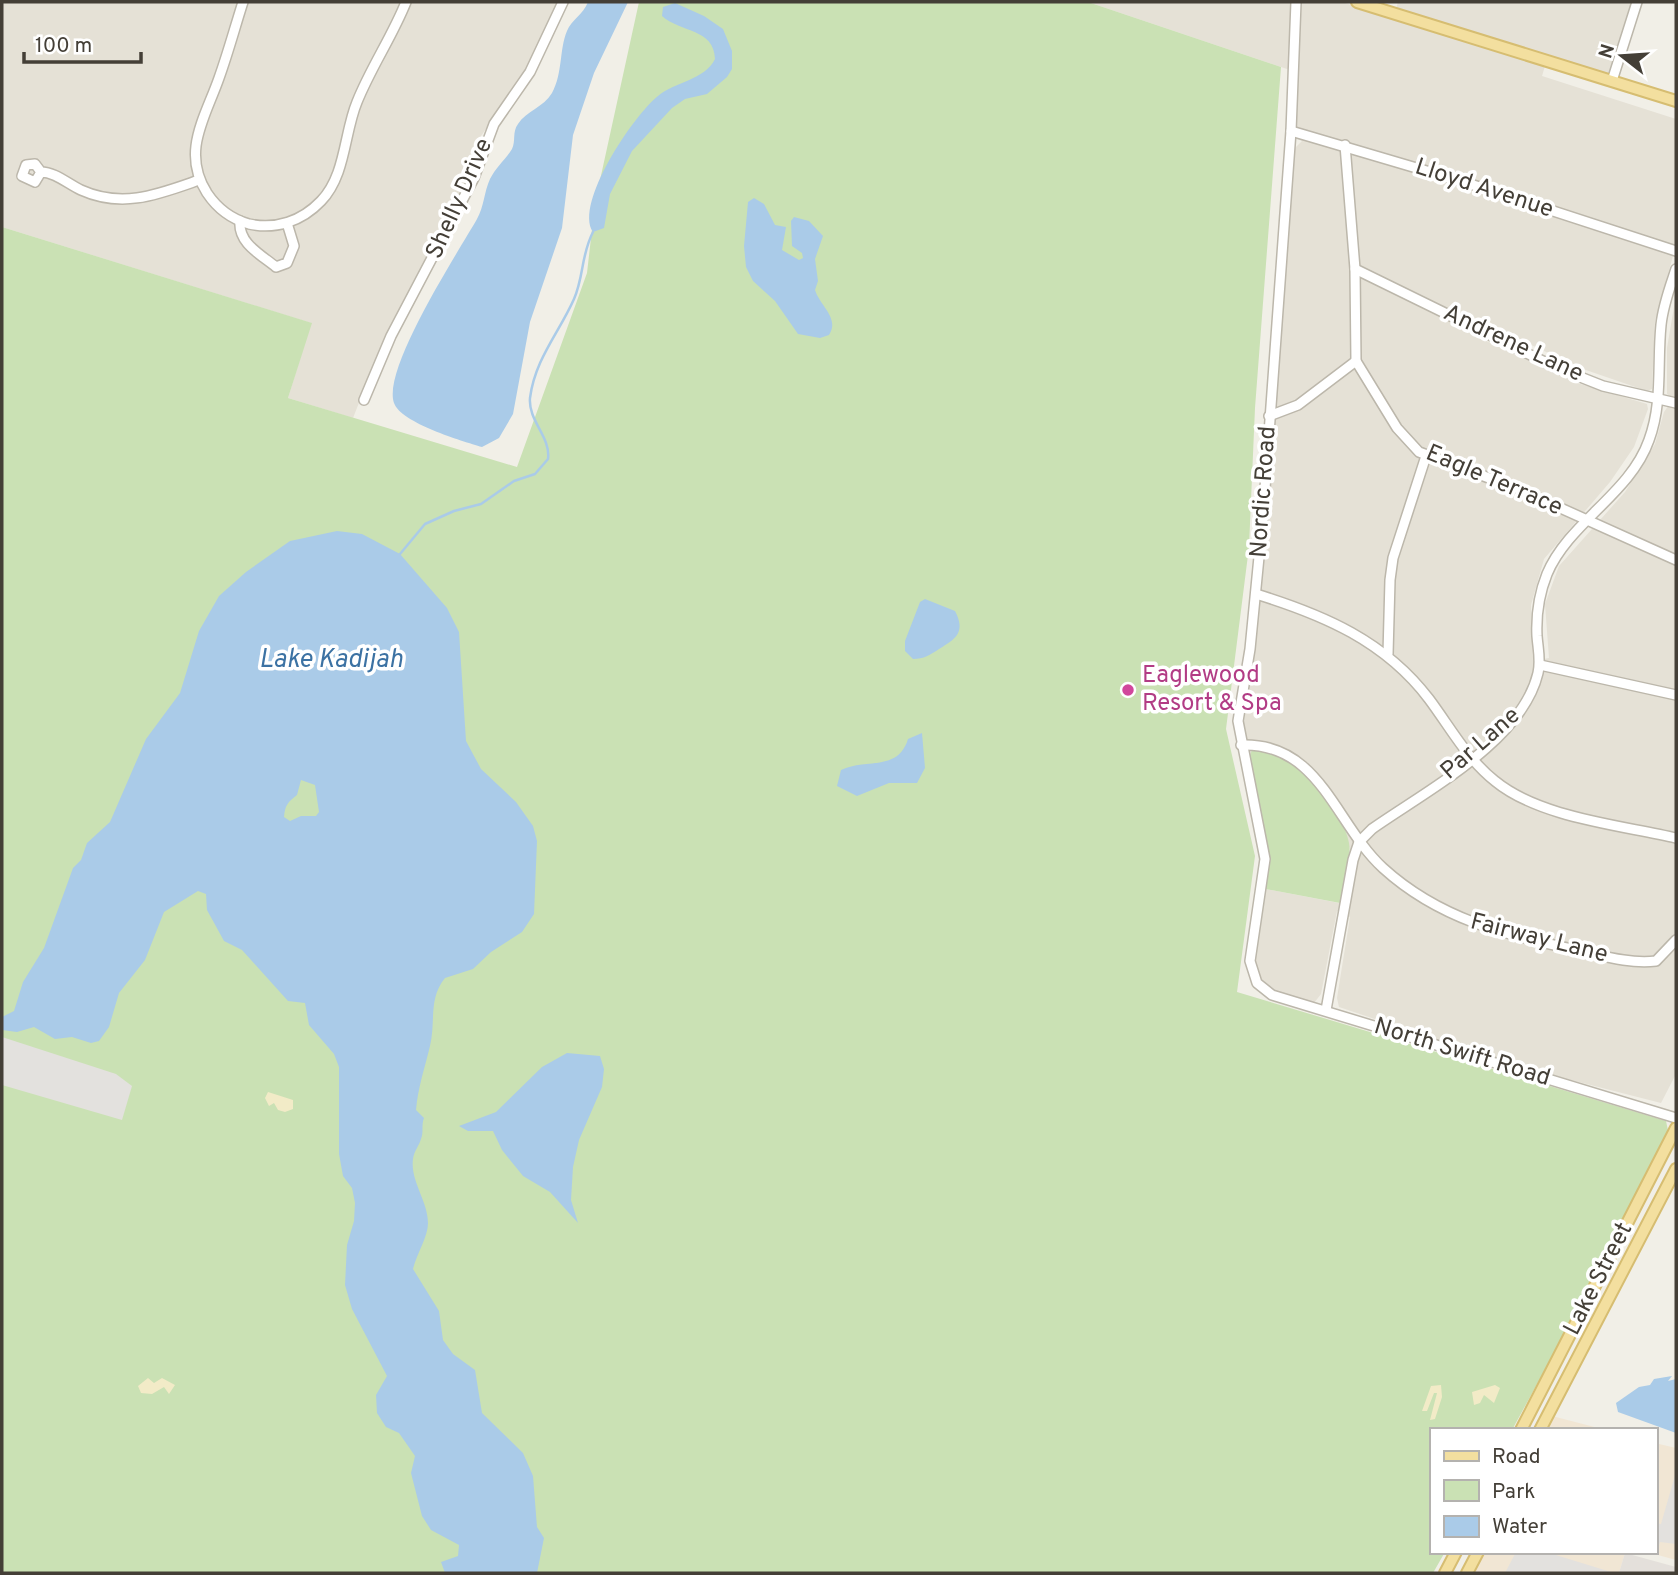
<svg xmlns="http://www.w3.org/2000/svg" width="1678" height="1575" viewBox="0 0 1678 1575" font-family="Overpass,sans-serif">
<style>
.residential{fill:#e5e1d6}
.commercial{fill:#f1e6d4}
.industrial{fill:#e4e0db}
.green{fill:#cae1b4}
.sand{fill:#f2ebc7}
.parking{fill:#e3e1de}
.water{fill:#aacbe8;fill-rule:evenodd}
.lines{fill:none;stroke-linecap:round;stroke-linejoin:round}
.stream{stroke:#aacbe8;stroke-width:2.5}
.minor-casing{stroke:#bcb7ab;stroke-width:12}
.major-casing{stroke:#d6bd71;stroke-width:14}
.minor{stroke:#fff;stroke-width:9}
.major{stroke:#f3df9f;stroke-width:10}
.hotel-dot{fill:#d1479c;stroke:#fff;stroke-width:2.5}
.labels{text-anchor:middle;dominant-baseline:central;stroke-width:7;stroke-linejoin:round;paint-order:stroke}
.street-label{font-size:24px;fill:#443f37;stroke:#fff}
.hotel-label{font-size:24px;fill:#b23c85;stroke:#fff;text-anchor:start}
.water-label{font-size:26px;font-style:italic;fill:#3c72a3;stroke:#fff}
</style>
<rect width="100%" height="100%" fill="#f1efe7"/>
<g class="residential">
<path d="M2,2H557L526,71L481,136L477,160L435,249L383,342L353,418L288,398L311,323L2,227Z"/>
<path d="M1088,2H1291L1290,70L1281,67Z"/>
<path d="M1299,2H1342L1545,66L1542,76L1676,119V245L1655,321L1652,389L1647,391L1580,368L1489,325L1482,339L1577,383L1647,404L1648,409L1634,447L1610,482L1544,559L1531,605L1533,661L1549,658L1545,604L1559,566L1625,492L1655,444L1664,412L1673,399L1667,394V348L1676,295V1074L1661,1103L1512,1065L1339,1007L1337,998L1350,917L1337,911L1321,994L1314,1003L1271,989L1258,975L1254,956L1266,889L1339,903L1350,851L1346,833L1310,781L1248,760L1243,729L1258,617L1294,149L1302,141L1293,137Z"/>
<path d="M1398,2H1640L1614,81L1395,12Z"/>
</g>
<g class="commercial">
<path d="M1552,1416L1606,1430H1544Z"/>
<path d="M1655,1443L1676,1448V1560L1647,1552H1655Z"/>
<path d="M1481,1552H1622L1625,1553L1619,1573H1471Z"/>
</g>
<path class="industrial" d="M1625,1553L1676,1567V1573H1619Z"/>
<g class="green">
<path d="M639,2H1088L1281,67L1255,408L1249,547L1226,729L1255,856L1237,992L1666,1121L1670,1140L1512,1430H1431V1552H1445L1433,1573H2V227L312,323L288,398L517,467L587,273L595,203Z"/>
<path d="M1256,748C1265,751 1274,753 1282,758C1306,770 1345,816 1349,843C1352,861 1343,885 1340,903L1266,889L1268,846L1248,760L1252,750Z"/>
</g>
<g class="sand">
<path d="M268,1092L293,1100V1109L285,1112L278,1110L274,1103L269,1106L265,1098Z"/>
<path d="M148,1378L154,1383L162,1378L175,1385L169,1394L164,1387L152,1394L141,1393L138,1386Z"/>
<path d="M1441,1385L1442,1397L1435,1419L1430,1420L1437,1393H1434L1427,1411H1422L1431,1386Z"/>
<path d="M1495,1385L1500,1388L1494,1403L1484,1395L1480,1403L1474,1405L1472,1392Z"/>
</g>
<g class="parking">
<path d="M2,1037L116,1074L132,1086L122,1120L2,1085Z"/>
<path d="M1676,1472V1544L1660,1542L1658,1549L1655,1523L1661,1524Z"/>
<path d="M1516,1552H1546L1611,1572L1505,1573Z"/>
</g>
<g class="water">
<path d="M588,2H628L594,73L573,135L562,228L530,322L513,414L499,438L482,447C462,441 401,423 394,403C382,369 457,254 477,219C484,207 484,192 490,179C496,167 505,160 512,149C516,141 512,132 518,124C526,111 544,107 552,93C563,73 559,50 567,31C571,20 583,15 588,2Z"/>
<path d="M675,3L704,16L723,29L732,51V69L727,77L707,94L685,99L672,108L632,151L610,194L604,228L593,232C574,203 634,115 658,96C674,82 705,80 715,59C714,28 681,33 662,16L663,7Z"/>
<path d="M754,198L764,204L775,225L786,227L782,250L799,260L803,258L802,253L792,246L791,221L794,217L809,221L823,236L815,259L818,281L815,290C820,306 840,318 829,335L820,338L798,334L775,301L753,281L746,267L744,246L748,202Z"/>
<path d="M337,531L362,534L400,554L447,608L459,632L466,741L481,769L516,802L533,826L537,841L534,914L522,932L491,952L473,969L445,978C428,999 436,1021 430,1046C425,1067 418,1087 416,1110L424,1118C421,1126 424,1131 421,1139C419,1146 414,1151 413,1159C410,1181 428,1201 428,1223C428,1237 417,1253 413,1269L439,1311L443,1340L453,1354L475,1370L482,1413L523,1453L533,1476L537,1527L544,1538L537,1573H445L441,1562L458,1556L459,1545L431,1530L422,1516L411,1473L415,1456L399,1433L386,1427L377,1413L376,1395L387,1376L352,1309L345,1285L347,1245L354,1221L355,1203L352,1188L343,1176L339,1154V1067L334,1054L309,1025L305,1003L288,1001L242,950L224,941L207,910L206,894L198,891L164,912L145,960L119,993L109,1027L99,1041L91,1043L72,1037L55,1039L34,1027L17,1032L2,1030V1017L14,1011L23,982L44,948L73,868L81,860L87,843L110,822L146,739L180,693L199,631L219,596L246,572L290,541ZM301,780L315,785L319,812L316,816H301L290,821L284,817C285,805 288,802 297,795Z"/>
<path d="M925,599L955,611C966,632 956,639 939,649C930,655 924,659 913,659L905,651V641L920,602Z"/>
<path d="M922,733L925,768L917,783H889L857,796L837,786L841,770C866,758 898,772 908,739Z"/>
<path d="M567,1053L600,1056L604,1069L602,1087L579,1140L573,1167L571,1200L578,1223L550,1192L523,1176L502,1150L493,1131H468L459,1126L496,1112L542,1067Z"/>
<path d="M1672,1376L1668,1381L1676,1379V1433L1618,1412L1616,1403L1639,1387L1650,1385L1654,1379Z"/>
</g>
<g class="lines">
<path class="stream" d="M400,554L425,524L454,511L481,504L514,481L535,474L548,459C551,437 528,421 530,398C535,359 559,333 574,299C584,276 581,255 593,232"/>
<g class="minor-casing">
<g id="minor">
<path d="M243,2C235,27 228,53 219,78C205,118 181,152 207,193C217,208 231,219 249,224C276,230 302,221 321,201C346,175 344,133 357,102C371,67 392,37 406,2"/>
<path d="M1296,2L1291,131L1263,516L1250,649L1238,721L1265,859L1250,961L1257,983L1272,995L1676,1118"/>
<path d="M1612,81L1637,2"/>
<path d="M1291,131L1464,182L1676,251"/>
<path d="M1345,145L1355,269L1356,361L1397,428L1419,452L1516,488L1676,560"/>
<path d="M41,172L35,182L22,176L26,165L35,164L41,172C55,172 68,184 81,190C123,209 159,194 199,180"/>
<path d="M240,221C238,243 260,254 276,267L287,263L294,246L287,223"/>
<path d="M1355,269L1555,367L1603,386L1676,403"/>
<path d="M364,400L391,336L474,178L494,124L530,72L563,2"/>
<path d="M1269,416L1298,405L1356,361"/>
<path d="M1256,594C1324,615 1385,641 1429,699C1450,727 1467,759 1495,781C1540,818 1621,825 1676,838"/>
<path d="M1388,654L1390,580L1393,558L1426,456"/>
<path d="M1540,665L1676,695"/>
<path d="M1241,745C1320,742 1335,824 1383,868C1439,919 1505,935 1577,950C1604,956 1629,964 1656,961L1676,940"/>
<path d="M1326,1010L1353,860L1359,842L1372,829C1426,791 1522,741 1538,673C1541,661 1538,649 1537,636C1536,615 1539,594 1547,574C1569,522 1630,494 1649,440C1663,402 1657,364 1661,325C1663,305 1670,287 1676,269"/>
</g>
</g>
<g class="major-casing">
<g id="major">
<path d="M1357,2L1676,101"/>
<path d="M1521,1430L1676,1128"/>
<path d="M1540,1430L1676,1169"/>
<path d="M1445,1573L1456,1552"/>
<path d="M1467,1573L1478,1552"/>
</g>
</g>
<use href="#minor" class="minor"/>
<use href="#major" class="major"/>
</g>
<circle class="hotel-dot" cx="1128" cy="690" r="7"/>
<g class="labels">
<g class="street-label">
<text transform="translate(1484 189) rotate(18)">Lloyd Avenue</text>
<text transform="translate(460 199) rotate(-66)">Shelly Drive</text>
<text transform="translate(1513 344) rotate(25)">Andrene Lane</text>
<text transform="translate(1494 481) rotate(23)">Eagle Terrace</text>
<text transform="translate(1264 492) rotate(-86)">Nordic Road</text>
<text transform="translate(1481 744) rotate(-41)">Par Lane</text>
<text transform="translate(1539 939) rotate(14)">Fairway Lane</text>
<text transform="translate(1462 1053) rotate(17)">North Swift Road</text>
<text transform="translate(1599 1279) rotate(-63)">Lake Street</text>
</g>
<g class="hotel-label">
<text x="1142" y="676">Eaglewood<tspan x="1142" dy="28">Resort &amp; Spa</tspan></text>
</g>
<g class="water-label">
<text x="331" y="660">Lake Kadijah</text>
</g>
</g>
<rect width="1678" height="1575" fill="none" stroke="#443f37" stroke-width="7"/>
<rect x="1430" y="1428" width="228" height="126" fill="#ffffff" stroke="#b4b2af" stroke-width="2"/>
<rect x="1444" y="1451" width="35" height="10" fill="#f3df9f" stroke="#b4b2af" stroke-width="2"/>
<text x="1492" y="1463" font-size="21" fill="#443f37">Road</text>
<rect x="1444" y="1480" width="35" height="21" fill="#cae1b4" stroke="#b4b2af" stroke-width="2"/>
<text x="1492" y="1498" font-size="21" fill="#443f37">Park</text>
<rect x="1444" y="1516" width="35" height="21" fill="#aacbe8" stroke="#b4b2af" stroke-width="2"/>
<text x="1492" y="1533" font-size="21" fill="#443f37">Water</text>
<g transform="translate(1622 56) rotate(287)" stroke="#ffffff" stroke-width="5" paint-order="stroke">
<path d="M0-5L12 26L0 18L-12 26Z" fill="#443f37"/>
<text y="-10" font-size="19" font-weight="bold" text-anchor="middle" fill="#443f37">N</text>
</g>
<path d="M24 52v10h117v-10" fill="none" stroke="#443f37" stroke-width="3.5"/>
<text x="35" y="52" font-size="21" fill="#443f37" stroke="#ffffff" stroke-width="5" paint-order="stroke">100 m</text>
</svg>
